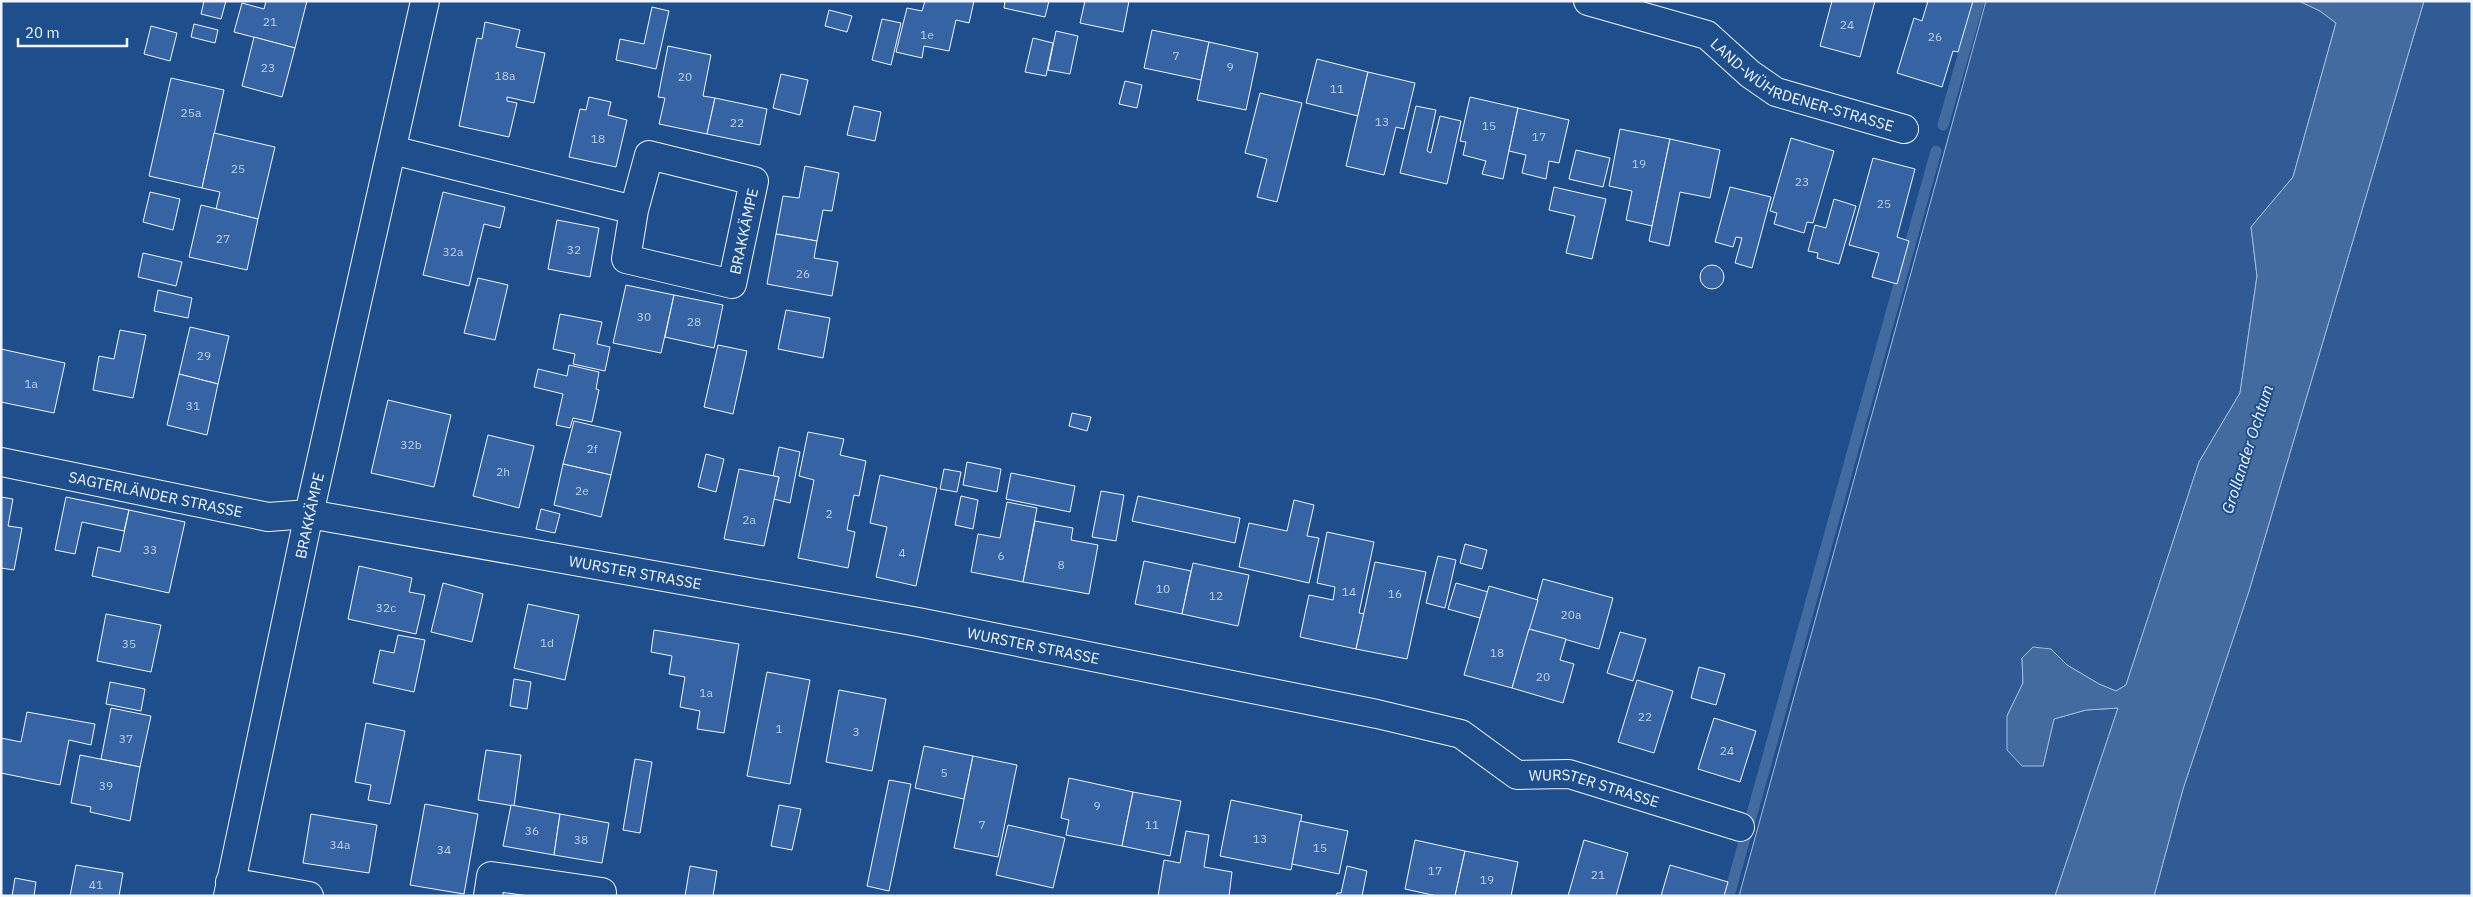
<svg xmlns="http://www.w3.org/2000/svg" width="2473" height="897" viewBox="0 0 2473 897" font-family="'IBM Plex Sans',sans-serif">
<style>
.built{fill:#305b95;stroke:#a8bbd7}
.water{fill:#446ba0;stroke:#a8bbd7}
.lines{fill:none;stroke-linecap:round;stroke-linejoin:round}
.stream{stroke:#446ba0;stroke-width:11}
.building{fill:#3563a3;stroke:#f2f6ff}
.minor-casing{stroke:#f2f6ff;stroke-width:30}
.minor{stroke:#1f4e8c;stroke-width:28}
.labels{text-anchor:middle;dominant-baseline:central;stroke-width:4;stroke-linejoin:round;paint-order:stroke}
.number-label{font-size:12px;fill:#c3d1e8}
.street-label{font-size:15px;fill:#f2f6ff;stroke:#1f4e8c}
.water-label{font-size:16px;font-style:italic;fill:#f2f6ff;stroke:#1f4e8c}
</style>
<rect width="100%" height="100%" fill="#1f4e8c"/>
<g class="built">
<path d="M1986,1H2299L2320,11L2336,23L2293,177L2251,227L2257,276L2240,393L2199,462L2126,685L2116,691L2099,684L2067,665L2051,649L2022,658L2023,683L2007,716L2043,766L2054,719L2086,710L2118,708L2055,896H1739Z"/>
<path d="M2424,1H2472V896H2154L2183,789L2249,591Z"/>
</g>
<path class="water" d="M2299,1H2424L2249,591L2183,789L2154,896H2055L2118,708L2086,710L2054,719L2043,766H2022L2007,750V716L2023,683L2022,658L2033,647L2051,649L2067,665L2099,684L2116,691L2126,685L2199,462L2240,393L2257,276L2251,227L2293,177L2336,23L2320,11Z"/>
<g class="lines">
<g class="stream">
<path d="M1943,125L1979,1"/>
<path d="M1750,821L1936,151"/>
<path d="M1729,896L1745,838"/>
</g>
</g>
<g class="building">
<path d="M204,1H226L221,19L201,14Z"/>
<path d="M266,1H307L295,48L234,32L242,3L264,9Z"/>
<path d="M925,1H974L969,23L956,20L949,51L924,46L922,58L896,52L907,8L922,11Z"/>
<path d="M1005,1H1049L1045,17L1004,8Z"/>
<path d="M1085,1H1129L1123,32L1080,23Z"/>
<path d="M1832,1H1875L1860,57L1820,46Z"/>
<path d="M1928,1H1973L1958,52L1953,51L1942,87L1897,73L1914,18L1922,21Z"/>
<path d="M652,7L669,11L656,69L616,60L620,39L644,44Z"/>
<path d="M829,10L852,16L847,32L825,26Z"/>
<path d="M882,19L901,23L891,65L872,60Z"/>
<path d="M485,22L520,30L516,47L545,53L534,103L507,97V101L517,103L509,137L459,126L477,38L482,39Z"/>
<path d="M194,24L218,30L215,43L191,37Z"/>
<path d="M151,26L177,33L170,61L144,54Z"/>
<path d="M1152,30L1209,42L1201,80L1144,68Z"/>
<path d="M1056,31L1078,36L1070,74L1048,70Z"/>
<path d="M254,37L295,48L282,97L242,86Z"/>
<path d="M1033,38L1053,43L1046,76L1025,72Z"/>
<path d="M1209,42L1258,53L1246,110L1197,100Z"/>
<path d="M668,46L711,55L703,96L715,98L707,134L659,124L665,98L658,97Z"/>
<path d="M1317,59L1368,72L1358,116L1306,103Z"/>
<path d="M1368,72L1415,83L1404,129L1396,127L1384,175L1346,166Z"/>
<path d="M781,74L808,80L800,115L773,108Z"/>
<path d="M171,78L224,90L202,188L149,176Z"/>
<path d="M1125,81L1142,85L1137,108L1119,104Z"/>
<path d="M1260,93L1302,103L1277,202L1257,197L1267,159L1245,153Z"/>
<path d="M589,97L611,102L608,115L627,120L616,167L569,157L580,109L586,110Z"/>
<path d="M1470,97L1518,108L1503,179L1482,174L1486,161L1463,155L1466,142L1460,141Z"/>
<path d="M715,98L767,109L760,145L707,134Z"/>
<path d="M854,106L881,112L875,141L847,135Z"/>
<path d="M1416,106L1436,110L1427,151L1431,153L1440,116L1461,121L1447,184L1400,173Z"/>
<path d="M1518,108L1569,120L1559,163L1549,161L1546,179L1522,173L1526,155L1509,151Z"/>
<path d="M1620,129L1670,139L1652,226L1626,220L1632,191L1609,186Z"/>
<path d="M214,133L275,147L258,219L216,209L220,192L202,188Z"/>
<path d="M1791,138L1834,151L1813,223L1807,222L1804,233L1774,224L1777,213L1770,211Z"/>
<path d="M1670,139L1720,150L1710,198L1680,192L1669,246L1649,241Z"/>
<path d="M1576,150L1610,158L1603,187L1569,179Z"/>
<path d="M1873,158L1915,169L1897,237L1909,241L1897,284L1872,277L1879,253L1849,245Z"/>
<path d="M805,166L839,173L832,211L823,210L817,241L776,234L783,196L799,198Z"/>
<path d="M1554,187L1606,199L1592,259L1566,253L1575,216L1549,210Z"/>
<path d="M1730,187L1771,197L1752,268L1735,263L1742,238L1736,237L1733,247L1715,242Z"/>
<path d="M150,192L180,199L173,230L143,222Z"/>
<path d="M443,192L505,207L500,228L484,224L469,286L423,275Z"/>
<path d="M1834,199L1856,206L1839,264L1817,258L1818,253L1808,251L1815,225L1826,228Z"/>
<path d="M201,205L258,219L247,270L189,257Z"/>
<path d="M557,220L599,228L590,277L548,269Z"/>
<path d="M776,234L817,241L814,258L838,262L832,296L767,284Z"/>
<path d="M143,253L182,262L176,286L138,277Z"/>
<circle cx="1712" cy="277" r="12"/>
<path d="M478,278L508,285L495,340L464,333Z"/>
<path d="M626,285L674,295L661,353L613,343Z"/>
<path d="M158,290L192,298L188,318L154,311Z"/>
<path d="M674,295L723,305L714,348L665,337Z"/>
<path d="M786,310L830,318L823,358L778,349Z"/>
<path d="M560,314L602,322L597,344L610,347L605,371L573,364L575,354L553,349Z"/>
<path d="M190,327L229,336L218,384L179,374Z"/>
<path d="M120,330L146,335L133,398L93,390L99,356L114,359Z"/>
<path d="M718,345L747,351L733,414L704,407Z"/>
<path d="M1,349L65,363L54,413L1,402Z"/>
<path d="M569,365L599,372L596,389L599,390L592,422L573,418L570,428L556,425L563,394L534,387L538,369L567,376Z"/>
<path d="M179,374L218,384L207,435L167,425Z"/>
<path d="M388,400L451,415L434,487L371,473Z"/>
<path d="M1072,413L1091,417L1087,431L1069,426Z"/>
<path d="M574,421L621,432L611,475L563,464Z"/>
<path d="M808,432L844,439L840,455L866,461L859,496L854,495L847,530L855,532L848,568L798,558L814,480L799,476Z"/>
<path d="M488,435L534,446L519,508L473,496Z"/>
<path d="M779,447L800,452L790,503L774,499L779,477L773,476Z"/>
<path d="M706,454L724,459L716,492L698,487Z"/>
<path d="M967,462L1001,469L997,492L963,485Z"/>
<path d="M563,464L611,475L601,517L554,505Z"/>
<path d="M739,469L779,477L764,546L724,539Z"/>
<path d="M944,469L961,472L957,492L940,489Z"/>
<path d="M1011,473L1075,486L1070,512L1006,499Z"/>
<path d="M880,475L937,488L916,586L876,577L887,527L870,523Z"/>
<path d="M1101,491L1124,495L1116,541L1092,537Z"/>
<path d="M961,496L978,500L973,529L955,525Z"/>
<path d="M1138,496L1240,518L1235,543L1132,521Z"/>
<path d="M1,497L13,499L8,526L22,528L14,570L1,568Z"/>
<path d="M66,497L129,510L124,531L82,522L75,554L55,550Z"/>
<path d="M1294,500L1314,505L1307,536L1319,538L1309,583L1239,567L1249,523L1287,531Z"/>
<path d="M1007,502L1037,508L1023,582L971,572L978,534L1000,538Z"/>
<path d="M541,509L560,514L555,533L536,529Z"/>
<path d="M129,510L185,522L169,593L92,576L98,547L120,552Z"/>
<path d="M1035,521L1073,528L1071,540L1098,545L1089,594L1023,582Z"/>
<path d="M1327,532L1374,542L1359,613L1364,614L1356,649L1300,637L1309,595L1333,600L1335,587L1317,583Z"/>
<path d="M1465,544L1487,550L1482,569L1460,563Z"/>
<path d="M1438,556L1456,560L1445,608L1426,603Z"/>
<path d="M1144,561L1191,571L1182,614L1135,604Z"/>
<path d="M1375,562L1426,572L1407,659L1356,649Z"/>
<path d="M1193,563L1249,575L1238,626L1182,614Z"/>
<path d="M359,566L412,578L409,592L425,595L416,634L348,619Z"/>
<path d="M1543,579L1613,598L1599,649L1529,629Z"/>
<path d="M443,583L483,594L472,642L431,632Z"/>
<path d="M1456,583L1488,592L1480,618L1448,609Z"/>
<path d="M1489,586L1538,600L1512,688L1464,675Z"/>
<path d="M528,604L579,615L565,680L514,668Z"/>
<path d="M106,614L161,625L151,672L97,661Z"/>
<path d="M1529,629L1566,639L1560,660L1574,664L1563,703L1512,688Z"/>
<path d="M654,630L739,644L724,733L697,729L700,711L680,707L685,677L669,674L672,656L651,652Z"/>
<path d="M1620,632L1646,639L1633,681L1607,673Z"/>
<path d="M398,635L425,640L414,692L373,683L380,650L394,653Z"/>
<path d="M1699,667L1725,674L1716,705L1691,698Z"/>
<path d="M767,672L810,680L790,784L747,776Z"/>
<path d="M514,679L531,682L527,709L510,706Z"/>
<path d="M1637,680L1673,691L1654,753L1618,742Z"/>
<path d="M110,682L145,689L141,711L106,704Z"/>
<path d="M839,690L886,699L872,771L826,762Z"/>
<path d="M111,708L151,716L140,767L101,759Z"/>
<path d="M27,712L95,724L91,745L69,740L60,785L1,773V738L21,742Z"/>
<path d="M1714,718L1756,731L1740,782L1698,769Z"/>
<path d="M366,723L405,731L390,804L368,800L371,785L355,782Z"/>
<path d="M924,746L973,756L964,799L915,788Z"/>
<path d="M486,750L521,755L514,806L478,800Z"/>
<path d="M80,755L140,767L130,821L90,812L91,807L71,803Z"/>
<path d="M973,756L1017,765L998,857L954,848Z"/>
<path d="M635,759L652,762L640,833L623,830Z"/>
<path d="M1069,778L1133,792L1122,846L1066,835L1069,820L1061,818Z"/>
<path d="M889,780L911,784L889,891L867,886Z"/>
<path d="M1133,792L1181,801L1170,856L1122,846Z"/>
<path d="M1231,800L1302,815L1291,870L1220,856Z"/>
<path d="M425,804L478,814L464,894L410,885Z"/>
<path d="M511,805L560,814L554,855L503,846Z"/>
<path d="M779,805L801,809L792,850L771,846Z"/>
<path d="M311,814L377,825L369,873L303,863Z"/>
<path d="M560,814L609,823L602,863L554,855Z"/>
<path d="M1300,821L1348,831L1339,874L1292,864Z"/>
<path d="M1008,825L1065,838L1053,888L996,875Z"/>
<path d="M1186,831L1209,835L1204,867L1232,872L1229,896H1158L1164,860L1180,863Z"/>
<path d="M1415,840L1465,851L1455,896H1437L1405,889Z"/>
<path d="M1584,840L1628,853L1616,896H1568Z"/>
<path d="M1465,851L1518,862L1511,896H1455Z"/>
<path d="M76,865L123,873L119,896H70Z"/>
<path d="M1670,865L1728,882L1724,896H1661Z"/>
<path d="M690,866L717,871L713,896H685Z"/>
<path d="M1347,866L1367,871L1362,896H1336L1337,893H1341Z"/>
<path d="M15,878L36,882L34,896H12Z"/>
</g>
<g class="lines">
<g class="minor-casing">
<g id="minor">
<path id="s1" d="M1588,1L1707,35L1750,74L1776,92L1904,129"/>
<path id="s2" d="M392,150L634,210L626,259L732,284L754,181L649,155L634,210"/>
<path id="s3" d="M1,462L268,517L309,514L918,622L1377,714L1461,734L1517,775L1569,774L1740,827"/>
<path d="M230,882L309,896"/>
<path id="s4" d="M228,896L309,514L425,1"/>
<path d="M488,896L491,876L602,892L601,896"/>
</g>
</g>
<use href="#minor" class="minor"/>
</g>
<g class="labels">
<g class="number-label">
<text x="270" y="21">21</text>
<text x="1847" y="24">24</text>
<text x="927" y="34">1e</text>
<text x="1935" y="36">26</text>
<text x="1176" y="55">7</text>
<text x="1230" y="66">9</text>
<text x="268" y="67">23</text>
<text x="505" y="75">18a</text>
<text x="685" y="76">20</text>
<text x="1337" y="88">11</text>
<text x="191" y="112">25a</text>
<text x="1382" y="121">13</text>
<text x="737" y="122">22</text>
<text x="1489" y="125">15</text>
<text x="1539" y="136">17</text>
<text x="598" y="138">18</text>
<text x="1639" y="163">19</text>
<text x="238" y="168">25</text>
<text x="1802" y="181">23</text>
<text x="1884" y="203">25</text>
<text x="223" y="238">27</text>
<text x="574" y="249">32</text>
<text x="453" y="251">32a</text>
<text x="803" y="273">26</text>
<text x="644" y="316">30</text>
<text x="694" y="321">28</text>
<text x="204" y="355">29</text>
<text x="31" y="383">1a</text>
<text x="193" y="405">31</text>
<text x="411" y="444">32b</text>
<text x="592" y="448">2f</text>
<text x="503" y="471">2h</text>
<text x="582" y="490">2e</text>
<text x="829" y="513">2</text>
<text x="749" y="519">2a</text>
<text x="150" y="549">33</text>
<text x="902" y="552">4</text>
<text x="1001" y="555">6</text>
<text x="1061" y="564">8</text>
<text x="1163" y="588">10</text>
<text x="1349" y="591">14</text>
<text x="1395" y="593">16</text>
<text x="1216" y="595">12</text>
<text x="386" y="607">32c</text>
<text x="1571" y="614">20a</text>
<text x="547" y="642">1d</text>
<text x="129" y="643">35</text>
<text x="1497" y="652">18</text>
<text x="1543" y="676">20</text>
<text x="706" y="692">1a</text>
<text x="1645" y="716">22</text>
<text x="779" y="728">1</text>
<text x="856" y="731">3</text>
<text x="126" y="738">37</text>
<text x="1727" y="750">24</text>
<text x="944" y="772">5</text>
<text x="106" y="785">39</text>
<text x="1097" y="805">9</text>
<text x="982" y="824">7</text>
<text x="1152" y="824">11</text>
<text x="532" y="830">36</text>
<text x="1260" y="838">13</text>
<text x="581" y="839">38</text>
<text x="340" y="844">34a</text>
<text x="1320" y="847">15</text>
<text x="444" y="849">34</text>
<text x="1435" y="870">17</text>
<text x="1598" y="874">21</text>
<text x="1487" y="879">19</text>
<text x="96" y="884">41</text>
</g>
<g class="street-label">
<text stroke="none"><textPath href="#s1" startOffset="234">LAND-WÜHRDENER-STRASSE</textPath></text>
<text stroke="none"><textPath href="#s2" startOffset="462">BRAKKÄMPE</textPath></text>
<text stroke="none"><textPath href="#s3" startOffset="158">SAGTERLÄNDER STRASSE</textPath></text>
<text stroke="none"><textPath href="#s4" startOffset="389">BRAKKÄMPE</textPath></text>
<text stroke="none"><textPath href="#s3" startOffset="645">WURSTER STRASSE</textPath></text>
<text stroke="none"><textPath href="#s3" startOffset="1050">WURSTER STRASSE</textPath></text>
<text stroke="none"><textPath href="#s3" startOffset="1635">WURSTER STRASSE</textPath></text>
</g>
<g class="water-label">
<text transform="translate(2247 449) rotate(-72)">Grollander Ochtum</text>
</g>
</g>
<rect width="2473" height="897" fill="none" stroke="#f2f6ff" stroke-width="5"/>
<path d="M18 38v8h109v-8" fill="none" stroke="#f2f6ff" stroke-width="2.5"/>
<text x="25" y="38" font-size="15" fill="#f2f6ff" stroke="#1f4e8c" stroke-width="4" paint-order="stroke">20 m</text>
</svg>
